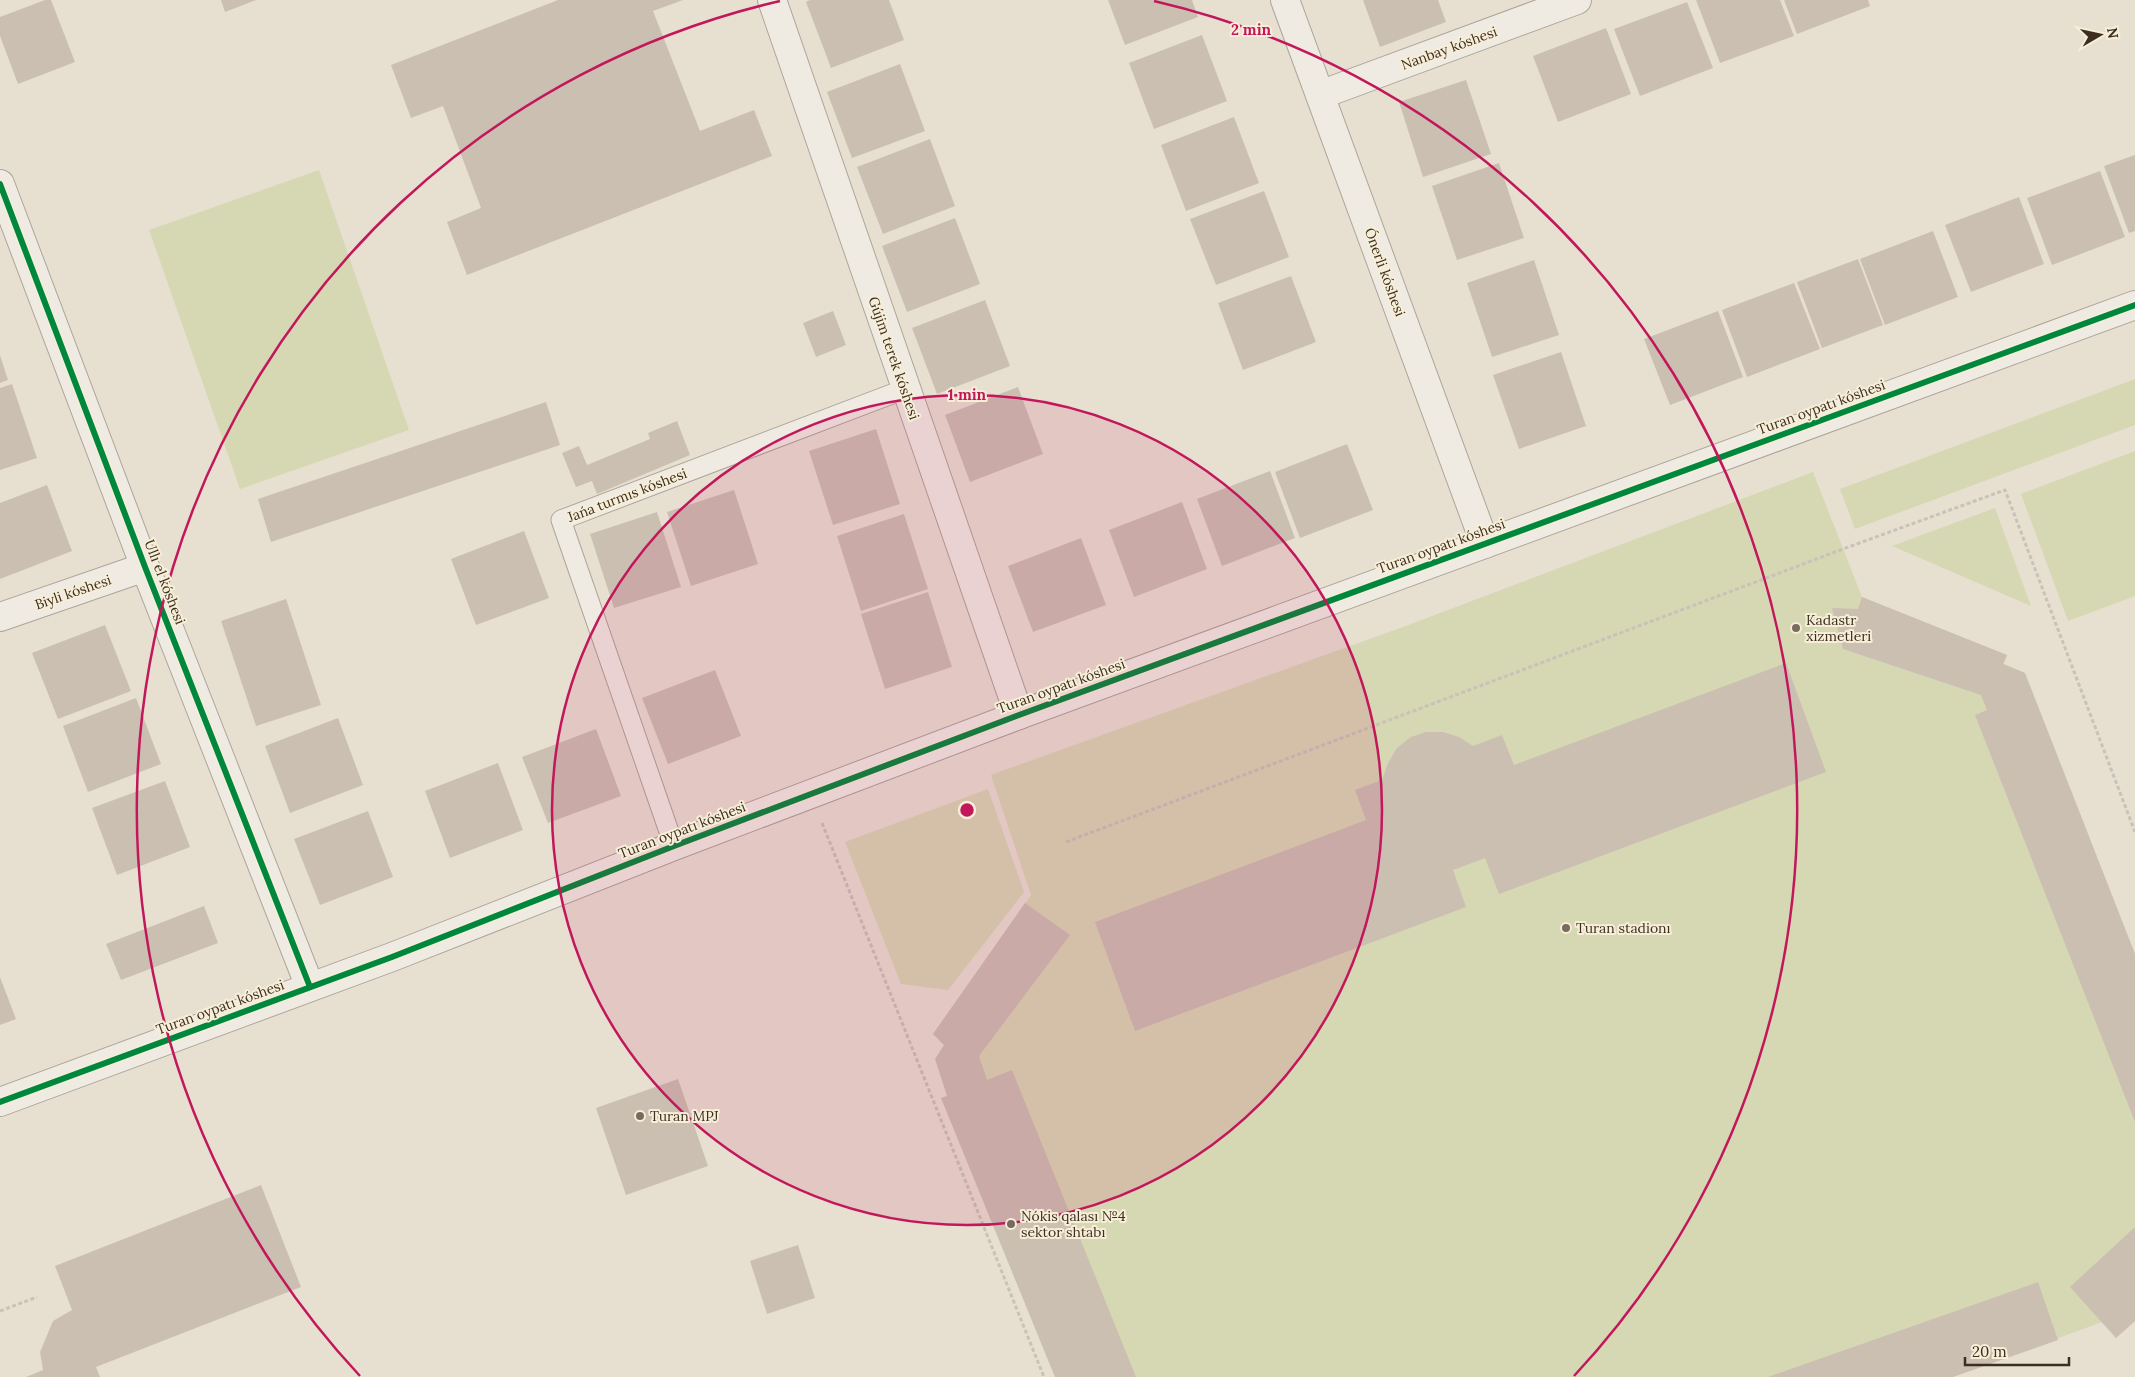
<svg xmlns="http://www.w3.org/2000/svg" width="2135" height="1377" viewBox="0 0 2135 1377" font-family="Lora,serif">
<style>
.green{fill:#d6d7b3}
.building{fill:#cbbfb2}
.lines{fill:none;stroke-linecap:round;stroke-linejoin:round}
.lane-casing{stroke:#ada599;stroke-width:21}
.street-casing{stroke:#ada599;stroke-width:30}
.path{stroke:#c8c2b9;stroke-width:3;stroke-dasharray:4 2.5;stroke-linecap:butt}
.lane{stroke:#efebe3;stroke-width:19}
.street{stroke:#efebe3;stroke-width:28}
.cycleway-casing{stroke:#f7eed8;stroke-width:9}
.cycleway{stroke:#00873e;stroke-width:6}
.ring{fill:none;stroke:#c2185b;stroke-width:2.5}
.poi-dot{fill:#786c5e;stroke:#f7eed8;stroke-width:2}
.labels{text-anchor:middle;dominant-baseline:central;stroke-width:4;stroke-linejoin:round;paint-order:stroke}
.street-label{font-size:14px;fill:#3d2e20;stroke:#f7eed8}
.poi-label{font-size:14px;fill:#3d2e20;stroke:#f7eed8;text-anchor:start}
.centre{fill:#c2185b;stroke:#f7eed8;stroke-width:2.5}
.ring-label{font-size:15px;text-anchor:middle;font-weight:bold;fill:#c2185b;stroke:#f7eed8;stroke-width:4;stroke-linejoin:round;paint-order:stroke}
</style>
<rect width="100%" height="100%" fill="#e7e0d1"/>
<g class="green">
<path d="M319,170L409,430L240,489L149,230Z"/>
<path d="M2135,379V425L1855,529L1840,489Z"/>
<path d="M2135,451V596L2068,621L2021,494Z"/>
<path d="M1813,472L1862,597L2007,655L2004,664L2025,673L2135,954V1321L2116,1338L2102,1322L1953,1377H1055L941,1098L947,1096L944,1045L933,1034L1031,895L991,775L1403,627Z"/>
<path d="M1995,508L2031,606L1892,546Z"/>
<path d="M988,789L1024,892L948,990L901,984L845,842Z"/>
</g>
<g class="building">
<path d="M45,0H51L75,62L18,84L0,36V17Z"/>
<path d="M221,0H256L225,12Z"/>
<path d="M558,0H683L653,11L700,131L754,110L772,156L467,275L447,222L481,208L443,106L411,118L391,65Z"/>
<path d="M810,0H889L904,40L831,68L806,2Z"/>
<path d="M1108,0H1192L1198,17L1125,45Z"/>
<path d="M1363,0H1438L1446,22L1380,47Z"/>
<path d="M1696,0H1780L1794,36L1720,63Z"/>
<path d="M1784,0H1868L1870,6L1797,34Z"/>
<path d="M1687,2L1713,68L1640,96L1614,29Z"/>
<path d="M1606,28L1631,94L1558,122L1533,56Z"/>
<path d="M1202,35L1227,101L1154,129L1129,63Z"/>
<path d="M900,64L925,131L852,158L827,92Z"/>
<path d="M1466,80L1491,154L1423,177L1399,102Z"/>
<path d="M1234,117L1259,183L1186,211L1161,145Z"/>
<path d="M930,139L955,206L883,234L857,167Z"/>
<path d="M2135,155V231L2129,233L2104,166Z"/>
<path d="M1499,163L1524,238L1457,260L1432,186Z"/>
<path d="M2100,171L2125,237L2052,265L2027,198Z"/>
<path d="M1264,191L1289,257L1216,285L1190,219Z"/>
<path d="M2019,197L2044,264L1971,292L1945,225Z"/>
<path d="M955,218L980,284L907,312L882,246Z"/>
<path d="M1933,231L1958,297L1885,325L1860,259Z"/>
<path d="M1858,259L1883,325L1822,348L1797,282Z"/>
<path d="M1534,260L1559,335L1492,357L1467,283Z"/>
<path d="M1291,276L1316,342L1243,370L1218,303Z"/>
<path d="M1794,283L1820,349L1747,377L1722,310Z"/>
<path d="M985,300L1010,366L937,394L912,328Z"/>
<path d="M833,311L846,345L816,357L803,323Z"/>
<path d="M1718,311L1743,377L1670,405L1644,339Z"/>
<path d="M1561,352L1586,426L1519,449L1493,375Z"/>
<path d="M0,355L8,380L0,383Z"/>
<path d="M12,384L37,458L0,470V388Z"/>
<path d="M1018,387L1043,454L970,482L945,415Z"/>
<path d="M546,402L560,445L271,542L258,499Z"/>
<path d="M677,421L690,455L597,494L592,481L576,487L562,453L579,446L587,465L650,439L648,433Z"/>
<path d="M876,429L900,504L833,525L809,451Z"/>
<path d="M1347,444L1373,510L1300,538L1275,472Z"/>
<path d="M1270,471L1295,538L1222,566L1197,499Z"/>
<path d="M47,485L72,551L0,579V503Z"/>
<path d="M734,490L758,564L691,586L667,512Z"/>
<path d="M1182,502L1207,569L1134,597L1109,530Z"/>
<path d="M657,512L681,587L614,608L590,534Z"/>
<path d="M904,514L928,589L861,611L837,536Z"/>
<path d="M524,531L549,598L476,625L451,559Z"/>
<path d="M1081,538L1106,605L1033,632L1008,566Z"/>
<path d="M928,592L952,667L885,689L861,614Z"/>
<path d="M1862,597L2007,655L2003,664L2025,673L2135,954V1122L1975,715L1987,710L1981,695L1843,649L1832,608L1858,609Z"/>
<path d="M286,599L321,705L256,726L221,621Z"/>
<path d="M105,625L131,691L58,719L32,653Z"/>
<path d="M1786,663L1826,772L1499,894L1485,858L1453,870L1466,907L1135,1031L1095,922L1366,820L1355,790L1382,780L1388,763L1397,748L1411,737L1426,732H1443L1459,737L1473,746L1502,735L1514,765Z"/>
<path d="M715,670L741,736L668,764L642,698Z"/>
<path d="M136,698L161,764L88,792L63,726Z"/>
<path d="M338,718L363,785L290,813L265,746Z"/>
<path d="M596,729L621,796L548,823L522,757Z"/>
<path d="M498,763L523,830L450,858L425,791Z"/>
<path d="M165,781L190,847L117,875L92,808Z"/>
<path d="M368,811L393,877L320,905L294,839Z"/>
<path d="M1025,903L1070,935L979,1056L987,1080L1012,1070L1136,1377H1055L941,1098L947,1096L935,1059L944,1045L933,1034Z"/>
<path d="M204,906L218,943L121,980L106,944Z"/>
<path d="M0,977L16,1019L0,1025Z"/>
<path d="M678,1079L708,1166L626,1195L596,1108Z"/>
<path d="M261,1185L301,1287L96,1367L100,1377H26L43,1370L40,1352L53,1321L72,1310L55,1266Z"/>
<path d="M2135,1227V1321L2116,1338L2070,1287Z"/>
<path d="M798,1245L815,1298L767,1314L750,1261Z"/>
<path d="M2038,1282L2058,1340L1953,1377H1768Z"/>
</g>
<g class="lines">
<g class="lane-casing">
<path id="lane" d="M674,846L561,520L905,389"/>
</g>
<g class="street-casing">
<g id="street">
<path d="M772,0L1019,715"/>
<path d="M1285,0L1485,544"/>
<path d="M1320,95L1577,0"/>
<path d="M0,184L145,567L310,987"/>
<path d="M0,617L145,567"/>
<path d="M0,1102L392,957L674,846L1019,715L2135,305"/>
</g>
</g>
<g class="path">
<path d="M822,823L1044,1377"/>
<path d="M1066,842L1843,549L2005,490L2135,832"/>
<path d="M0,1311L37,1297"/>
</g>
<use href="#lane" class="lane"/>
<use href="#street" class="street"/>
<g class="cycleway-casing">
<g id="cycleway">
<path d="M0,184L145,567L310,987"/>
<path d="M0,1102L392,957L674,846L1019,715L2135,305"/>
</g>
</g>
<use href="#cycleway" class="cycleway"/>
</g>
<circle cx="967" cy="810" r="415" fill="#c2185b" fill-opacity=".12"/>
<g class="ring">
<circle cx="967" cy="810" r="415"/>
<path d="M360 1376A830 830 0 0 1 780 1M1154 1A830 830 0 0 1 1574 1376"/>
</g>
<g class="poi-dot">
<circle cx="1796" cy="628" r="5"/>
<circle cx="1566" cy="928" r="5"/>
<circle cx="640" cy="1116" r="5"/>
<circle cx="1011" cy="1224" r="5"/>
</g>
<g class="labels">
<g class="street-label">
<text transform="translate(1449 48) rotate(-20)">Nanbay kóshesi</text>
<text transform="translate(1385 272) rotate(70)">Ónerli kóshesi</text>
<text transform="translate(894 358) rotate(71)">Gújim terek kóshesi</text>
<text transform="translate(1821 407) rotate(-20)">Turan oypatı kóshesi</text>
<text transform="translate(627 495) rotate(-21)">Jańa turmıs kóshesi</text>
<text transform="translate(1441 546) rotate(-20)">Turan oypatı kóshesi</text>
<text transform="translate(165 582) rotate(69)">Ullı el kóshesi</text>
<text transform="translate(73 592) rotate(-19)">Biyli kóshesi</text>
<text transform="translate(1061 686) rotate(-20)">Turan oypatı kóshesi</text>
<text transform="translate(682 830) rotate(-21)">Turan oypatı kóshesi</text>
<text transform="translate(220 1007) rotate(-20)">Turan oypatı kóshesi</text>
</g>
<g class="poi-label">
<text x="1806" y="620">Kadastr<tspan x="1806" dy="16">xizmetleri</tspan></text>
<text x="1576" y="928">Turan stadionı</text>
<text x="650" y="1116">Turan MPJ</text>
<text x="1021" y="1216">Nókis qalası №4<tspan x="1021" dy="16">sektor shtabı</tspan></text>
</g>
</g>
<circle cx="967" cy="810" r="8" class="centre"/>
<g class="ring-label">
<text x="1251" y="35">2 min</text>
<text x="967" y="400">1 min</text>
</g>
<g transform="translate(2100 35) rotate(81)" stroke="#f7eed8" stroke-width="4" paint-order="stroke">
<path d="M0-4L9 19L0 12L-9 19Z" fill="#3d2e20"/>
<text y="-8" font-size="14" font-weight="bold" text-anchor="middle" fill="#3d2e20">N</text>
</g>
<path d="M1965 1357v8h104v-8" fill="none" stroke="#3d2e20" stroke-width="2.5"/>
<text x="1972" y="1357" font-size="15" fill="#3d2e20" stroke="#f7eed8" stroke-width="4" paint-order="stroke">20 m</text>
</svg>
